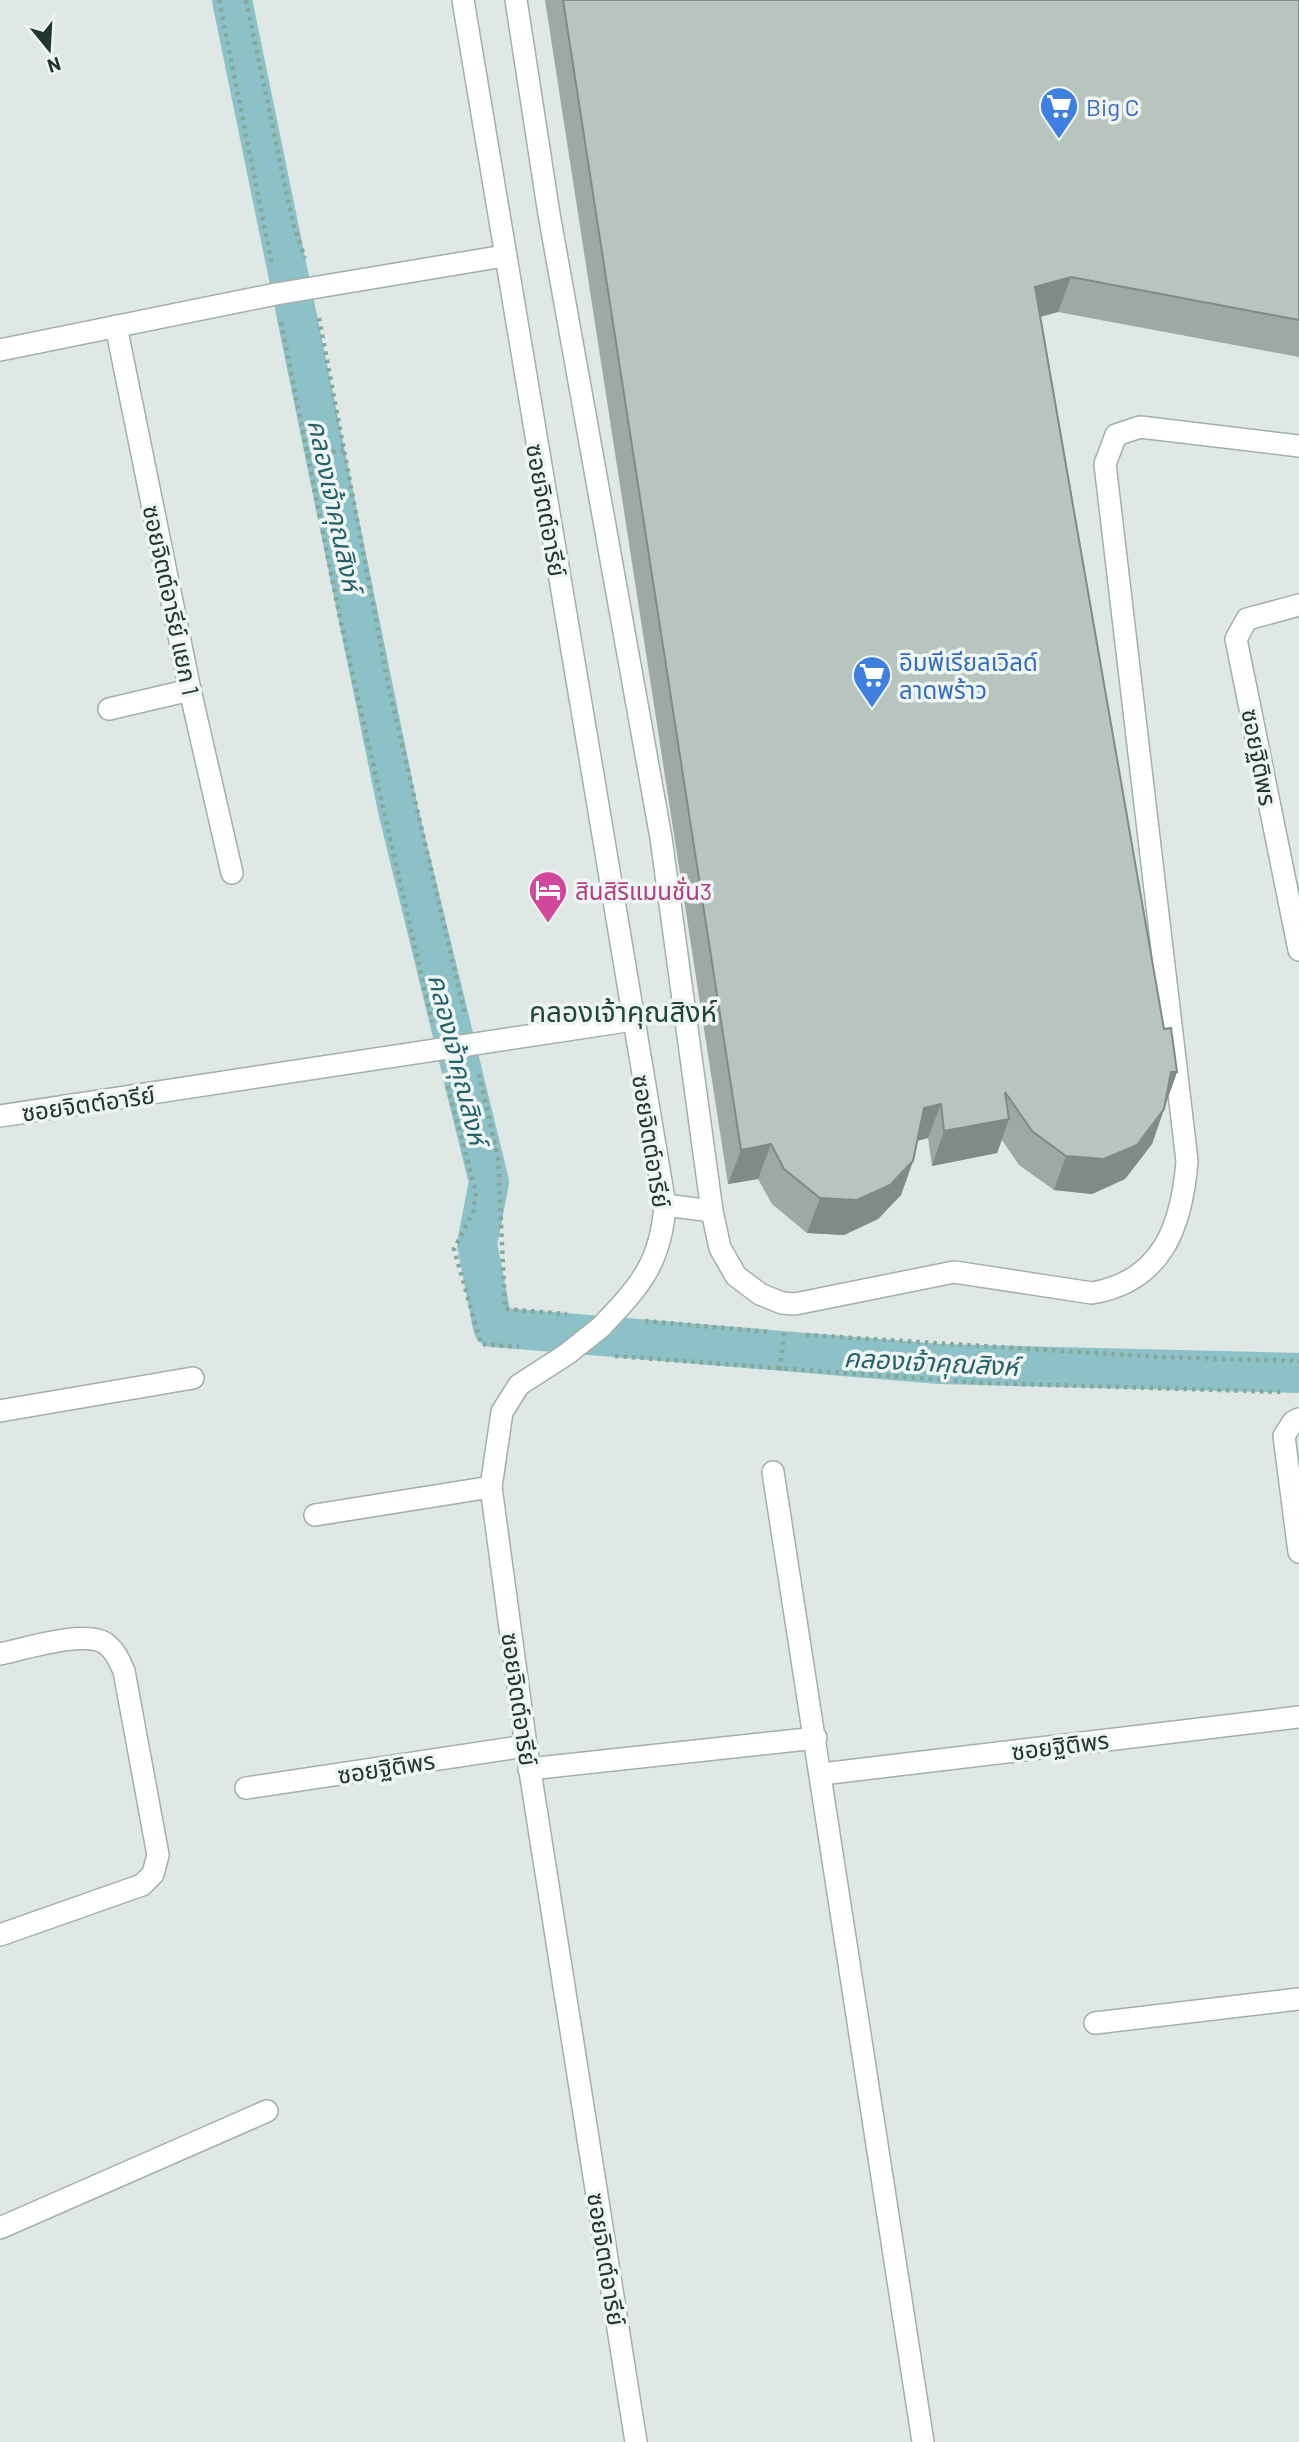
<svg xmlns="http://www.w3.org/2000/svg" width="1299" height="2442" viewBox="0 0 1299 2442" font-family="Barlow,'Noto Sans Thai',sans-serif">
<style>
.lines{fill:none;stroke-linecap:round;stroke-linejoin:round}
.canal{stroke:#8dc1c8;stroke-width:40}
.service-casing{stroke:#a3afaa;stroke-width:24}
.minor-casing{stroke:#a3afaa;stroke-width:24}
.path{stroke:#83a89b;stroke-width:4.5;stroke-dasharray:3.5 5;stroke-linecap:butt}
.service{stroke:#fff;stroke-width:21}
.minor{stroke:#fff;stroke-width:21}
.minor-bridge-casing{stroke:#a3afaa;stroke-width:24;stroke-linecap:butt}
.minor-bridge{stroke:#fff;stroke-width:21}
.wall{fill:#9ea9a4}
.shaded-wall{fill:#818a86}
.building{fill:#b8c5bf;stroke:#818a86;stroke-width:2}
.labels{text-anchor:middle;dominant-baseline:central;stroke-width:7;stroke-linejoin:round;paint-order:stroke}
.shop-label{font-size:24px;fill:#366cbe;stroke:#eff5f2;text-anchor:start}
.street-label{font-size:24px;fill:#223630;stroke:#eff5f2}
.hotel-label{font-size:24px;fill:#b23c85;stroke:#eff5f2;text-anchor:start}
.water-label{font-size:26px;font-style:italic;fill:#24626a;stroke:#eff5f2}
.quarter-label{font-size:28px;fill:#21453b;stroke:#eff5f2}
</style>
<rect width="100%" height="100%" fill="#dfe8e4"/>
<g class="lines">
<path class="canal" d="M232,0L398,810L489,1182L477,1244L493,1327L940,1364L1299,1373"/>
<g class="service-casing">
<g id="service">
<path d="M516,0L549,214L661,838L712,1211L720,1248L736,1276L760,1294L782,1303L795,1304L954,1272L1092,1293C1163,1281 1182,1225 1187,1161L1105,464L1116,435L1140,427L1299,446"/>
<path d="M665,1205L712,1211"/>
<path d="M315,1515L491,1487"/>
</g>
</g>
<g class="minor-casing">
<g id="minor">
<path d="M463,0L665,1205C661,1263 640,1286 601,1327"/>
<path d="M116,326L190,690L232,873"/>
<path d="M0,350L276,294L504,256"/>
<path d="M1299,605L1247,619L1236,639L1299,950"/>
<path d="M109,709L190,690"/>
<path d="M0,1116L633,1020"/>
<path d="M567,1354L519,1385L502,1412L491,1487L526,1746L636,2442"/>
<path d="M0,1411L193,1378"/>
<path d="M1299,1419L1293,1422L1284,1436L1299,1552"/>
<path d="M773,1472L923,2442"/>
<path d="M0,1654C24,1649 84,1630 105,1643C115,1650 119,1660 124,1671L158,1855L153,1874L142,1885L0,1935"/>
<path d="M529,1769L816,1738"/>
<path d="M822,1774L1299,1717"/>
<path d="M246,1788L526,1746"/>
<path d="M1095,2023L1299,1999"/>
<path d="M0,2228L267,2111"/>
</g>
</g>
<g class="path">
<path d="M219,0L272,265"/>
<path d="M246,0L293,224L305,258"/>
<path d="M319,318L389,689L465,1015"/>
<path d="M281,322L341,623L432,1022"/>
<path d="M307,456L343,450"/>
<path d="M479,1074L498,1158L505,1309L567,1314"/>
<path d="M445,1078L476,1192L473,1212L454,1249L481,1344L519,1347"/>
<path d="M645,1321L769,1332"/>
<path d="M806,1335L1159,1357L1299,1361"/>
<path d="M615,1356L984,1383L1284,1392"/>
<path d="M780,1370L784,1333"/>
</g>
<use href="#service" class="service"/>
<use href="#minor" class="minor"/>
<g class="minor-bridge-casing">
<path id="minor-bridge" d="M567,1354L601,1327"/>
</g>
<use href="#minor-bridge" class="minor-bridge"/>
</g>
<path class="wall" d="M545,0H1299V357L1058,312L1041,317L1164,1029L1177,1072L1152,1144L1125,1179L1092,1194L1054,1190L1019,1165L1002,1140L997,1153L932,1166L928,1138L917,1141L913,1161L901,1195L878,1219L844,1235L807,1233L772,1204L758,1179L728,1184Z"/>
<g class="shaded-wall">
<path d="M1071,277L1058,312L1023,321L1035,287Z"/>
<path d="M1171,1072H1177L1165,1106Z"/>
<path d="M941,1104L928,1138L912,1142L924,1108Z"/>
<path d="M1164,1109L1152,1144L1125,1179L1092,1194L1054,1190L1066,1156Z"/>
<path d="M1009,1119L997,1153L932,1166L944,1131Z"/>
<path d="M771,1144L758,1179L728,1184L741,1150Z"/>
<path d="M913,1161L901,1195L878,1219L844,1235L807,1233L820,1198Z"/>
</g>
<path class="building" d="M563,0H1299V320L1071,277L1035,287L1164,1029L1171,1028L1177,1072H1171L1164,1109L1137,1145L1104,1159L1066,1156L1032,1131L1005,1092L1009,1119L944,1131L941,1104L924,1108L913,1161L890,1185L857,1200L820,1198L784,1169L771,1144L741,1150Z"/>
<defs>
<g id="supermarket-pin" transform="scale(2.0125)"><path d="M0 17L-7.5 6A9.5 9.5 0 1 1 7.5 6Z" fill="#3f7fe0" stroke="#eff5f2"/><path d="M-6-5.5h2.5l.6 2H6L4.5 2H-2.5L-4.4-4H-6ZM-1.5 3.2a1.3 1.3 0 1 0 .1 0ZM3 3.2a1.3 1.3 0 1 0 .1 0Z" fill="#fff"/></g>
<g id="hotel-pin" transform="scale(2.0125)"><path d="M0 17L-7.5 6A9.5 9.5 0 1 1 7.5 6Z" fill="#d1479c" stroke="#eff5f2"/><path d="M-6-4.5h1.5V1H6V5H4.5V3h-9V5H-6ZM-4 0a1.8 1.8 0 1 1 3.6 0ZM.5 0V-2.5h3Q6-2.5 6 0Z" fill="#fff"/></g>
</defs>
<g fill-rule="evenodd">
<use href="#supermarket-pin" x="1059" y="106"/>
<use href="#supermarket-pin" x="872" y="675"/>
<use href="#hotel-pin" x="548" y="890"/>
</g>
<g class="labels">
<g class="shop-label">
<text x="1086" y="106">Big C</text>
<text x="899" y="661">อิมพีเรียลเวิลด์<tspan x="899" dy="28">ลาดพร้าว</tspan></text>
</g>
<g class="street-label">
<text transform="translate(547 510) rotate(80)">ซอยจิตต์อารีย์</text>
<text transform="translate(172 600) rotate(78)">ซอยจิตต์อารีย์ แยก 1</text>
<text transform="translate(1260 757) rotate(79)">ซอยฐิติพร</text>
<text transform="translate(88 1103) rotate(-8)">ซอยจิตต์อารีย์</text>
<text transform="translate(652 1141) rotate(81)">ซอยจิตต์อารีย์</text>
<text transform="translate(520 1699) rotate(82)">ซอยจิตต์อารีย์</text>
<text transform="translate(1060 1745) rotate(-7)">ซอยฐิติพร</text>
<text transform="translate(386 1767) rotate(-9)">ซอยฐิติพร</text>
<text transform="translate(607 2259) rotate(81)">ซอยจิตต์อารีย์</text>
</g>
<g class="hotel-label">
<text x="575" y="890">สินสิริแมนชั่น3</text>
</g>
<g class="water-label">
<text transform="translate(336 505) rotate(78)">คลองเจ้าคุณสิงห์</text>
<text transform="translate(459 1059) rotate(76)">คลองเจ้าคุณสิงห์</text>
<text transform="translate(931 1361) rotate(3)">คลองเจ้าคุณสิงห์</text>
</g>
<g class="quarter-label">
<text x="623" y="1011">คลองเจ้าคุณสิงห์</text>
</g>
</g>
<g transform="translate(49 49) rotate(162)" stroke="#eff5f2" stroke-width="5" paint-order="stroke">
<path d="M0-5L12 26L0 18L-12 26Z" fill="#223630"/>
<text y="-10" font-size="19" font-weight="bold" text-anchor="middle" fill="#223630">N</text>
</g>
</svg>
